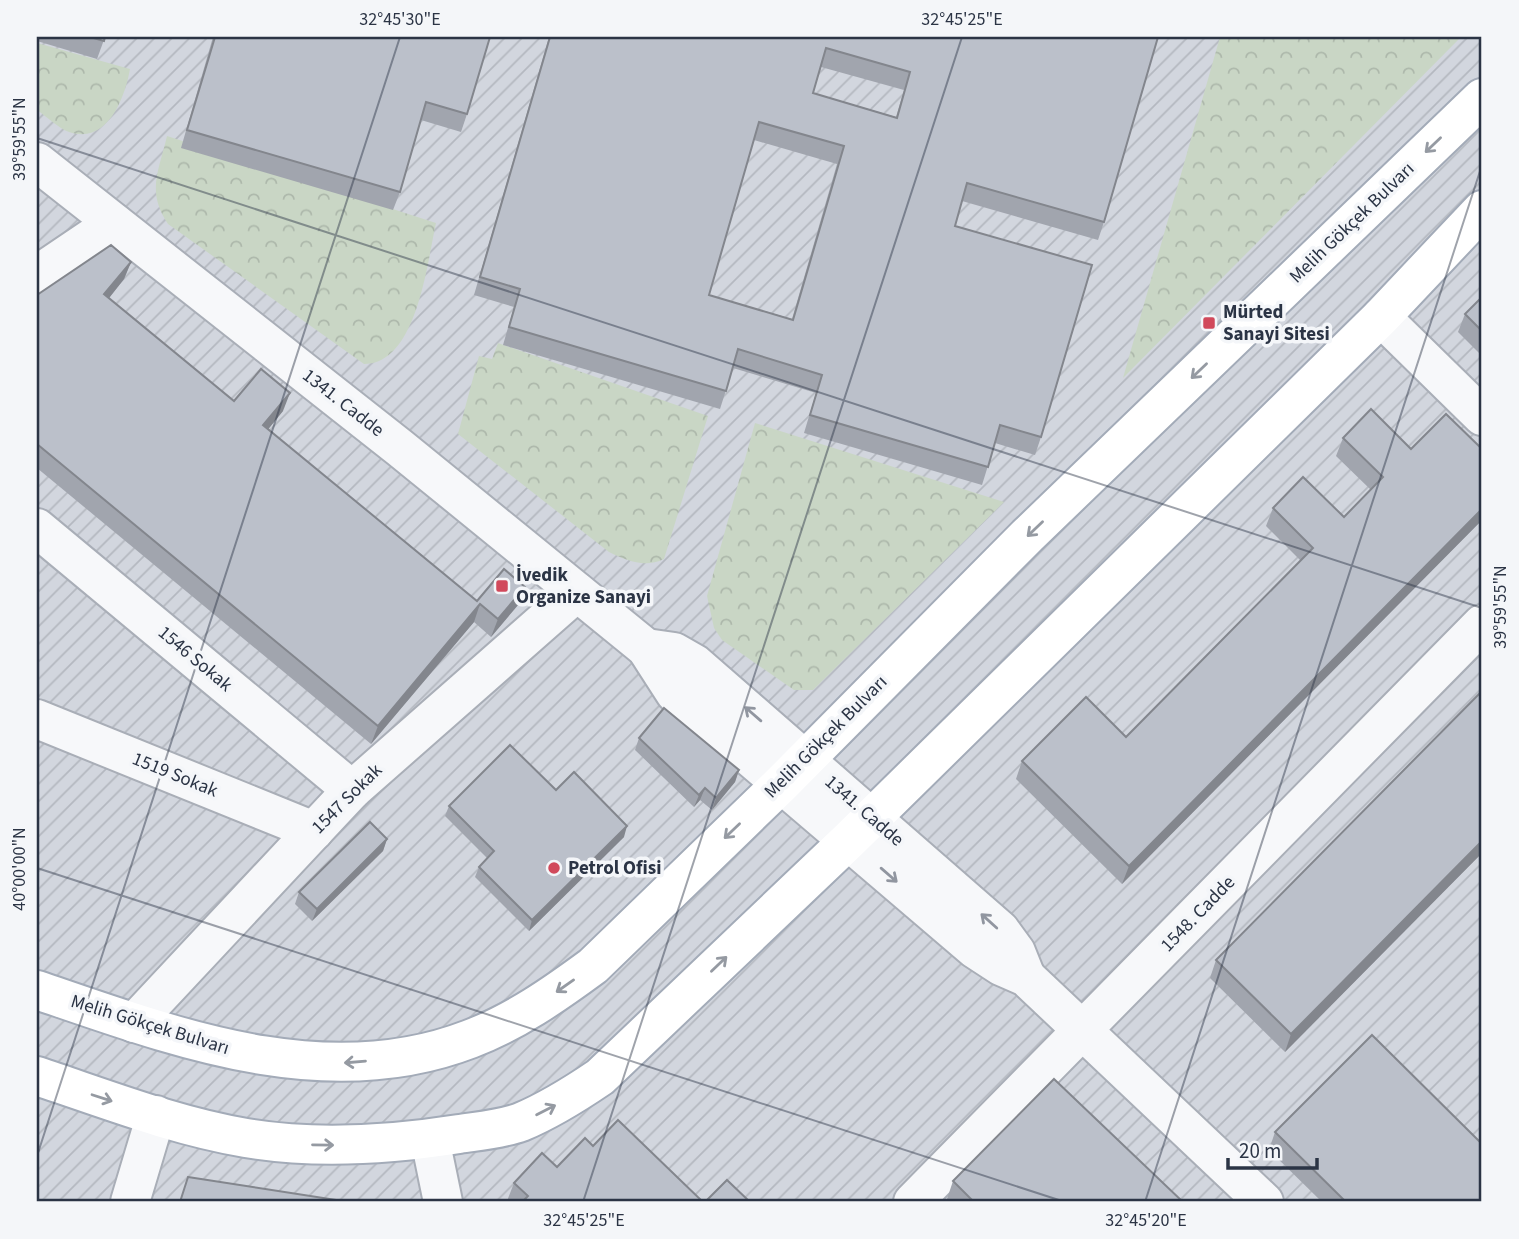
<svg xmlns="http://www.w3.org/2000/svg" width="1519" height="1239" viewBox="0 0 1519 1239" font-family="'Source Sans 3',sans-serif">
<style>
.industrial{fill:url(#industrial-furrows)}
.park{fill:url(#park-crowns)}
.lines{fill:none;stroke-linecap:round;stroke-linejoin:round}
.minor-casing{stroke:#a9aeb7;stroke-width:42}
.major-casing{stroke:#a3abb8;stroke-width:42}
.minor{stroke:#f7f8fa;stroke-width:38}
.major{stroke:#fff;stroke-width:38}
.wall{fill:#a1a5ae;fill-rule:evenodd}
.shaded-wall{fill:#83868d}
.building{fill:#bbc0ca;stroke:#83868d;stroke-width:2;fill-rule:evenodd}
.oneway{stroke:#959aa2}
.oneway2{stroke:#9196a0}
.ticks{fill:none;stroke:#2b3445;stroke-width:2;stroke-opacity:0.45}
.poi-dot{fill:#d1495b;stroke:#f4f6f9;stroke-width:2.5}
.labels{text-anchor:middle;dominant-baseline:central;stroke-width:7;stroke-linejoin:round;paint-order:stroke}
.street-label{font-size:19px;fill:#2b3445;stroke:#f4f6f9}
.poi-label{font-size:19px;font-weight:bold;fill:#2b3445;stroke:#f4f6f9;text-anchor:start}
.neatline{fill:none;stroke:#2b3445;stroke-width:2.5}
.ticks-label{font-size:18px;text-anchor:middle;fill:#2b3445}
</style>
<defs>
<pattern id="industrial-furrows" width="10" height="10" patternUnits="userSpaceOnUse" patternTransform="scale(1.75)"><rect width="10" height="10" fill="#d2d6de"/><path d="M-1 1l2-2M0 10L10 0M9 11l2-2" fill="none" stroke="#b4b8c0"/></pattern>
<pattern id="park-crowns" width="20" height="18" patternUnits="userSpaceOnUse" patternTransform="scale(1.75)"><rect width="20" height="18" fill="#c9d6c5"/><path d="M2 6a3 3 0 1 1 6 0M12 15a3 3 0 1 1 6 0" fill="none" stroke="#adb8ab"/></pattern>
</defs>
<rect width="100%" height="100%" fill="#e4e7ec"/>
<rect class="industrial" x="37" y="37" width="1445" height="1165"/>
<g class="park">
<path d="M1220,37H1461L1123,378Z"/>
<path d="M37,43L130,69C125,97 108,145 69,132C58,128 46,116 37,110Z"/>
<path d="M167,136L436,223C427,263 417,364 364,364L168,224C146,191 159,171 167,136Z"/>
<path d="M498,343L708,416L664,559C645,568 627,561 609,552L458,434L479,356L492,359Z"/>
<path d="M755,423L1004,502L813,690H794L722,640L714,628L707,596Z"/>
</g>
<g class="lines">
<g class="minor-casing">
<g id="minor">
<path d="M37,162L400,448L646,648L675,693L975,949L1001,966L1026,977L1264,1202"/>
<path d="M37,275L114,223"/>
<path d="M1381,317L1482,416"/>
<path d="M37,528L352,790"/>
<path d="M646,648L674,652L695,664L1000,930L1016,952L1026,977"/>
<path d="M37,719L314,831"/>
<path d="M134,1023L352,790L577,592"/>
<path d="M430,1139L443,1202"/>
<path d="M130,1202L156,1115"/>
<path d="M913,1202L1482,624"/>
</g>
</g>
<g class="major-casing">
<g id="major">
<path d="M37,990C175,1037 325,1095 470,1039C515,1022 555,994 593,966L781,784L1027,536L1482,98"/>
<path d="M37,1076C106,1099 175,1126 246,1138C317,1150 389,1145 459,1134C479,1131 502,1129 521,1122C550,1110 575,1094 600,1077L848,841L1381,317L1482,210"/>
</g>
</g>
<use href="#minor" class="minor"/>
<use href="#major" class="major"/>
</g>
<g class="wall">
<path d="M37,37H105L97,59L37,41Z"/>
<path d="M213,37H490L467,114L461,132L421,120L400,192L393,210L181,148Z"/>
<path d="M549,37H1158L1104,222L1098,240L962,201L955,226L1041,437L1035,455L995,443L982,485L804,433L816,393L733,368L720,409L503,345L514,307L474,295ZM821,67L904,90L896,117L813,93ZM754,140L837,164L792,319L709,295Z"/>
<path d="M131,262L124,279L109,298L234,401L283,411L268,429L477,601L518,605L491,637L474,622L371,744L37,468V295Z"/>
<path d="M1482,297V356L1458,332L1465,314Z"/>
<path d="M1343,438L1411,449H1482V520L1122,884L1016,779L1022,761L1126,737L1301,561L1266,526L1273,508L1344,517L1371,490L1336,456Z"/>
<path d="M1482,691V853L1285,1052L1210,978L1216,960Z"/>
<path d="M639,738L739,770L735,782L712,810L700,800L694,807L635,750Z"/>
<path d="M556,790L624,837L529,931L475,877L479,867L487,858L445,816L449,806Z"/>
<path d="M387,839L383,851L312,921L295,904L299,892Z"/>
<path d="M1275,1132L1482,1202H1322L1269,1150Z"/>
<path d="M593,1146L703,1202H509L507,1201L514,1183L557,1167Z"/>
<path d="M953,1181L1183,1202H950L947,1199Z"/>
</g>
<g class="shaded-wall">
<path d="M131,262L124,279L98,312L104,294Z"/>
<path d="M290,393L283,411L257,443L263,425Z"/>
<path d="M1482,509V520L1122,884L1129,866Z"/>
<path d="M525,587L518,605L491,637L498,619Z"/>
<path d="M480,604L474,622L371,744L378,726Z"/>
<path d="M739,770L735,782L712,810L716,798Z"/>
<path d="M705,788L700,800L694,807L699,795Z"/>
<path d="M627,826L624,837L529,931L532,920Z"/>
<path d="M387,839L383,851L312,921L317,909Z"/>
<path d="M1482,841V853L1285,1052L1291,1034Z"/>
</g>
<g class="building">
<path d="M90,37H105L104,41Z"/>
<path d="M215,37H490L467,114L426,102L400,192L187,130Z"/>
<path d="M550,37H1158L1104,222L967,183L955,226L1092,265L1041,437L1000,425L988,467L810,415L822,375L738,349L726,391L509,327L520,289L480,277ZM826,48L910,72L897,118L813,93ZM759,122L844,146L793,320L709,295Z"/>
<path d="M111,245L131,262L104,294L234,401L261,369L290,393L263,425L477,601L504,569L525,587L498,619L480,604L378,726L37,444V295Z"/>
<path d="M1482,297V331L1465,314Z"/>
<path d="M1371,409L1411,449L1446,414L1482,449V509L1129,866L1022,761L1086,697L1126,737L1313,548L1273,508L1303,477L1344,517L1383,477L1343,438Z"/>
<path d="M1482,691V841L1291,1034L1216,960Z"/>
<path d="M664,708L739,770L716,798L705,788L699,795L639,738Z"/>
<path d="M510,745L556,790L574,772L627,826L532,920L479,867L494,851L449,806Z"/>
<path d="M370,822L387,839L317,909L299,892Z"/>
<path d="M1372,1035L1482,1144V1202H1346L1275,1132Z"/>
<path d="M1054,1079L1183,1202H974L953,1181Z"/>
<path d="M618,1120L703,1202H522L528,1196L514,1183L542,1153L557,1167L585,1138L593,1146Z"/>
<path d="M188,1177L349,1202H180Z"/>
<path d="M727,1180L750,1202H705Z"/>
</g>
<defs><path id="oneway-shaft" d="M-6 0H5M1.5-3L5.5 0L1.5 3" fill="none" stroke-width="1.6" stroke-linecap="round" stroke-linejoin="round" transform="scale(1.75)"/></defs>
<g class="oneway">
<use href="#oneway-shaft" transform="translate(1433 145) rotate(136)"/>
<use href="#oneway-shaft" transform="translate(1199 371) rotate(136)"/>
<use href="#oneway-shaft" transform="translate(1035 529) rotate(136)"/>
<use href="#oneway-shaft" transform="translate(732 831) rotate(136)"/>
<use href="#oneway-shaft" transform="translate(719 964) rotate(-44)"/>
<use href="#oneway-shaft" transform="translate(565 986) rotate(145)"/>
<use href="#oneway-shaft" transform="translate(355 1062) rotate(175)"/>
<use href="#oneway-shaft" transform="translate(102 1098) rotate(18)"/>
<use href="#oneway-shaft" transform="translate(546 1110) rotate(-27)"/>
<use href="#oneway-shaft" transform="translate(323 1145) rotate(1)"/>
</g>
<g class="oneway2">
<use href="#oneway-shaft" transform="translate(753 714) rotate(-139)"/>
<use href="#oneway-shaft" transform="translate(889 875) rotate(41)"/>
<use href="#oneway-shaft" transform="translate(989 921) rotate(-138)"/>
</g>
<path class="ticks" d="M37,138L1482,608M37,868L1065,1202M37,1156L400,37M583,1202L962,37M1145,1202L1482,165"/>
<g class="poi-dot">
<rect x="1202" y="316" width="14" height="14" rx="3.5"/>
<rect x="495" y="579" width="14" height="14" rx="3.5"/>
<circle cx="554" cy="868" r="7"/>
</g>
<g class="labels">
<g class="street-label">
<text transform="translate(1352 223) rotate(-44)">Melih Gökçek Bulvarı</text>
<text transform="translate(343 403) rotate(38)">1341. Cadde</text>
<text transform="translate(195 659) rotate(40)">1546 Sokak</text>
<text transform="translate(826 737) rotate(-45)">Melih Gökçek Bulvarı</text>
<text transform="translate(175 775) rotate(22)">1519 Sokak</text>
<text transform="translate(347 799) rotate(-45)">1547 Sokak</text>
<text transform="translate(864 811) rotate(41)">1341. Cadde</text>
<text transform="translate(1198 914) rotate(-46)">1548. Cadde</text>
<text transform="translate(150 1025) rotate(17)">Melih Gökçek Bulvarı</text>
</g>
<g class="poi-label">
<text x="1223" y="312">Mürted<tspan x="1223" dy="22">Sanayi Sitesi</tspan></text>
<text x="516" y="575">İvedik<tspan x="516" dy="22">Organize Sanayi</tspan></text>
<text x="568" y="868">Petrol Ofisi</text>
</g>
</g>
<rect width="1519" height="1239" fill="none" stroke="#f4f6f9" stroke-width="77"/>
<path d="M1228 1158v10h89v-10" fill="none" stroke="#2b3445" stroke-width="3.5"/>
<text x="1239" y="1158" font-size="21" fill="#2b3445" stroke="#f4f6f9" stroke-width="5" paint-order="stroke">20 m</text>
<rect x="38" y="38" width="1442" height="1162" class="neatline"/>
<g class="ticks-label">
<text x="400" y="25">32°45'30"E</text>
<text x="962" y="25">32°45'25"E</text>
<text transform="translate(19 139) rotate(-90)" y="6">39°59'55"N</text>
<text transform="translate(1500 607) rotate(-90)" y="6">39°59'55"N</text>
<text transform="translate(19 869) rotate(-90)" y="6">40°00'00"N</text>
<text x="584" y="1226">32°45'25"E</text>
<text x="1146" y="1226">32°45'20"E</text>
</g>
</svg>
